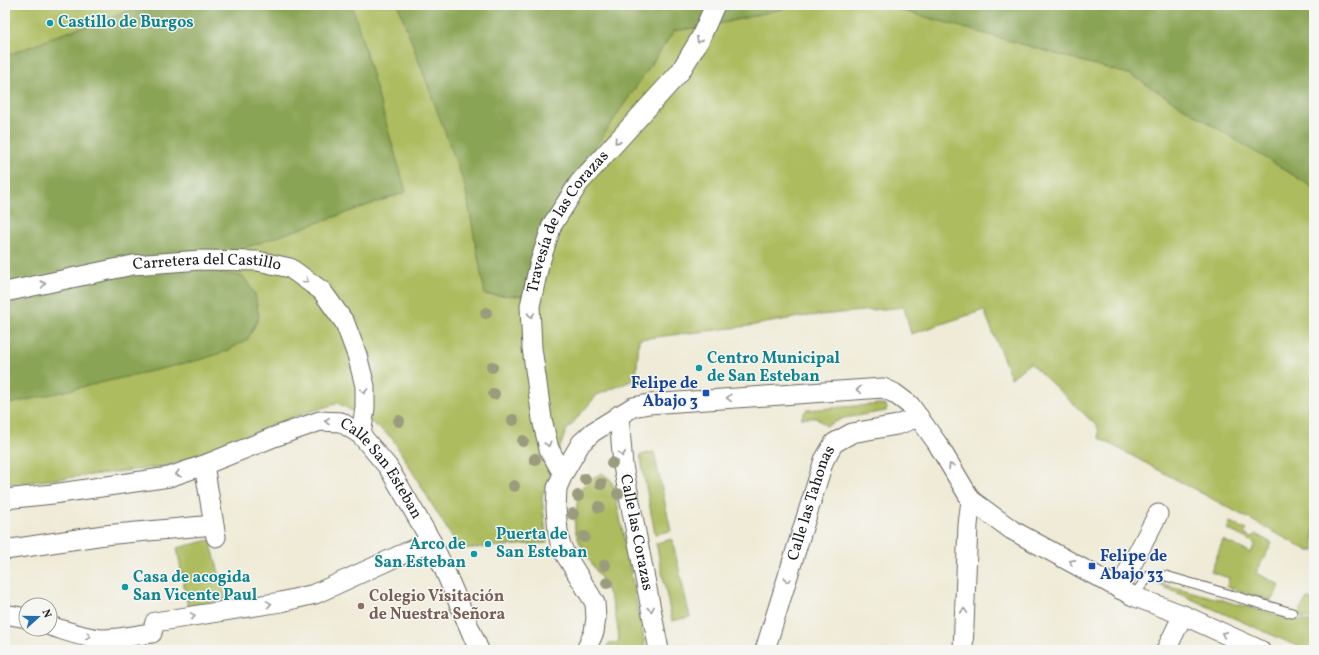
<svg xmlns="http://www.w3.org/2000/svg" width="1319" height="655" viewBox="0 0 1319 655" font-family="Vollkorn,serif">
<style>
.green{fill:#adbc5e;stroke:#646c3d}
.forest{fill:#8aa455;stroke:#536038}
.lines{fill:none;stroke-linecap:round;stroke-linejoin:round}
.lane-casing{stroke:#66645d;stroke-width:11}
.street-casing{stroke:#66645d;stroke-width:21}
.lane{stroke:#fff;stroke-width:9}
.street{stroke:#fff;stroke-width:19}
.tree{fill:#9b9c7e}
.oneway{stroke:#999}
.culture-dot{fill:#0f9aa8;stroke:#f6f6f2;stroke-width:1.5}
.transit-dot{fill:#1a4fb4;stroke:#f6f6f2;stroke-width:1.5}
.education-dot{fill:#8d6e63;stroke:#f6f6f2;stroke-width:1.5}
.labels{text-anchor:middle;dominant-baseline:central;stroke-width:3;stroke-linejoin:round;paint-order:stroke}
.culture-label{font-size:16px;font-weight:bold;fill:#0d838f;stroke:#f6f6f2;text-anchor:start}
.street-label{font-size:16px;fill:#1c1c1c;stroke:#f6f6f2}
.transit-label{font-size:16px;font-weight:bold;fill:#164399;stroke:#f6f6f2;text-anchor:end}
.education-label{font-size:16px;font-weight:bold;fill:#785e54;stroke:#f6f6f2;text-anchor:start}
</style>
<rect width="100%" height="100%" fill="#f6f6f2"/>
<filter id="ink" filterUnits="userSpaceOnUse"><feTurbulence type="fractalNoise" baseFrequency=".025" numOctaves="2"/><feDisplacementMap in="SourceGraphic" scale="8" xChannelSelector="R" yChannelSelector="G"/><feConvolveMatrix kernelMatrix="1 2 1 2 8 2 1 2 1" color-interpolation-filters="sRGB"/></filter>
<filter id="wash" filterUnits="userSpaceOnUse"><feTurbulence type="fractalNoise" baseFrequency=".012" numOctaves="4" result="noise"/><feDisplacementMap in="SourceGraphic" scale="16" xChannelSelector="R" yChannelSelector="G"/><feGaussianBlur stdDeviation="0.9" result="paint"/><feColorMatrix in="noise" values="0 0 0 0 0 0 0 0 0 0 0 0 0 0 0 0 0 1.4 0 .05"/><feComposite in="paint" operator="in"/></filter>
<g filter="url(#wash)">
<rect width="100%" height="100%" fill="#efebd7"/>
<g class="green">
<path d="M5,5H1314V551H1309L1099,438L1098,427L1030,363L1011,378L984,310L911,334L904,307L799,317L749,326L639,339L636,379L597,395L566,431L542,497L547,543L459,549L392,438L370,421L338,403L291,418L169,466L5,485Z"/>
<path d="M879,404L885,405L887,407L886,411L844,418L826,426L817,418H801L806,410Z"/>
<path d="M654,452L671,531L655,534L640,455Z"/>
<path d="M602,473L610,479L614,487L646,650H605L609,643L619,642C618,620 613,600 602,580C592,563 580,549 575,529C574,520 578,499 579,490L592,478Z"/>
<path d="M1230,522L1247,530L1244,534L1252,538L1255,534L1272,543L1256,573L1280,585L1271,601L1227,587L1229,578L1211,572L1223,540L1251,553L1255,543L1227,529Z"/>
<path d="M672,539L690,617L672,621L656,543Z"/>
<path d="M210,540L226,599L188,607L177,548Z"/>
<path d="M1148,580L1292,619L1314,623V650H1306Z"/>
<path d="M1307,598L1314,602V620L1297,617Z"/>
</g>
<g class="forest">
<path d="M138,5H352L406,192L242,249L219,273L243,276L255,294L259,317L248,339L227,351L203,359L5,405V56L45,41L50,38L138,8Z"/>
<path d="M398,5H799L715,25L674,31L542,225L524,296L485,295L465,186Z"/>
<path d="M883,5H1314V188L1131,75Z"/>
</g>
</g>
<g filter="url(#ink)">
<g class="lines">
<g class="lane-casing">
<path id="lane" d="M1133,596L1150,575L1166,576L1292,613"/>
</g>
<g class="street-casing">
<g id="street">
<path id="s1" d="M5,292L133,265L201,260L258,261L290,268L322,291L345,323L357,355L365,386V408L361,435"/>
<path id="s2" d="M619,415L623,466L659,650"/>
<path d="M204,465L216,537"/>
<path id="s3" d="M563,474L549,449L542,419L532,348L530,306L539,265L552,225L579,183L680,72L700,39L715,5"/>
<path id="s4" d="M5,499L53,494L169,477L204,465L274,437L320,421L341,422L361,435L388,467L405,496L431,541L441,562L479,650"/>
<path d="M5,550L104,535L214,525"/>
<path d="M1119,589L1158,514"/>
<path d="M5,614L26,618"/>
<path d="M50,626C67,631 84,638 102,639C119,639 136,635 152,633L155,622L281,602L315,594L431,541"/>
<path d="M586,650L594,632L596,618L595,603L565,554L560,543L558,531L556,508L557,488L563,474L581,443L593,432L633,407L649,404L883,388L894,393L910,405L937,443L971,500L1012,530L1133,596L1183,615L1260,650"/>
<path id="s5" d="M765,650L824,460L834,443L852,433L897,425L919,417"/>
<path d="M963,650L968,525L971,500"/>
<path d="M1166,650L1183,615"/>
</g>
</g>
<use href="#lane" class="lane"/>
<use href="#street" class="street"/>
</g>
<g class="tree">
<circle cx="486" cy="313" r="6"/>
<circle cx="492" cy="367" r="6"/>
<circle cx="494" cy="394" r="6"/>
<circle cx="513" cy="420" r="6"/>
<circle cx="399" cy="421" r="6"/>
<circle cx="523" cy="441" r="6"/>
<circle cx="535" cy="459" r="6"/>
<circle cx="612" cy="463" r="6"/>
<circle cx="585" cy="479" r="6"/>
<circle cx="601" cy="484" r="6"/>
<circle cx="514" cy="486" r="6"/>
<circle cx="618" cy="494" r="6"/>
<circle cx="578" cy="496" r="6"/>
<circle cx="599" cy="507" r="6"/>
<circle cx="573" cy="514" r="6"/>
<circle cx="584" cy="537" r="6"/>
<circle cx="605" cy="565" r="6"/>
<circle cx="607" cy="583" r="6"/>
</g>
<defs><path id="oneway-chevron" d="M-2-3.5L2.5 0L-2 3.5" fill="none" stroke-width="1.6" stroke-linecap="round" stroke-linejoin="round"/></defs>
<g class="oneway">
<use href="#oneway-chevron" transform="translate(699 40) rotate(119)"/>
<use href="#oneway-chevron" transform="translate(617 141) rotate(132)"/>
<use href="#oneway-chevron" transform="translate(306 280) rotate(35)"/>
<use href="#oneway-chevron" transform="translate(43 284) rotate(-12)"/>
<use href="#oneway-chevron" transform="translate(531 315) rotate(88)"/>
<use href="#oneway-chevron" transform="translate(859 390) rotate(176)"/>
<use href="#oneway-chevron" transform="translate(364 391) rotate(89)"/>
<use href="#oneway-chevron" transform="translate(729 398) rotate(176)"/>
<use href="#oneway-chevron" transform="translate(327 421) rotate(-178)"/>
<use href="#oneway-chevron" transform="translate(548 444) rotate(75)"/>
<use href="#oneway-chevron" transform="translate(622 454) rotate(85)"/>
<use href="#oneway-chevron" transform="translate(951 466) rotate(-122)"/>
<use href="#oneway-chevron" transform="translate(178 474) rotate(162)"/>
<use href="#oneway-chevron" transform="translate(1072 562) rotate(-151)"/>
<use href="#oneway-chevron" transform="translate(787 580) rotate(107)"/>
<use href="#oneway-chevron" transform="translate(269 604) rotate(-9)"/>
<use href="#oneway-chevron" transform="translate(651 609) rotate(79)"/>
<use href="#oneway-chevron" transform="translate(964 611) rotate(-88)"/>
<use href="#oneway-chevron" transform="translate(193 616) rotate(-9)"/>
<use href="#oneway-chevron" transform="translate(1224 634) rotate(-155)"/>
<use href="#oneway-chevron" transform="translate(88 636) rotate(12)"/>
</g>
</g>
<g class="culture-dot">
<circle cx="50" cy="23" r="4"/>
<circle cx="699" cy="368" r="4"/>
<circle cx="488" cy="544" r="4"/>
<circle cx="474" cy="554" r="4"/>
<circle cx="125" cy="587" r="4"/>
</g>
<g class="transit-dot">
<rect x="702" y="389" width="8" height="8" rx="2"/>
<rect x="1088" y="562" width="8" height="8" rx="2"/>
</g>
<circle class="education-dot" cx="361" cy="606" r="4"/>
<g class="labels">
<g class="culture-label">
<text x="58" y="23">Castillo de Burgos</text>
<text x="707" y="359">Centro Municipal<tspan x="707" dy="18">de San Esteban</tspan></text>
<text x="496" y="535">Puerta de<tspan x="496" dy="18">San Esteban</tspan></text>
<text x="466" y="545" text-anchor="end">Arco de<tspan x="466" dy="18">San Esteban</tspan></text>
<text x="133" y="578">Casa de acogida<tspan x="133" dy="18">San Vicente Paul</tspan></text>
</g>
<g class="street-label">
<text stroke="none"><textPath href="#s3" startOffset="267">Travesía de las Corazas</textPath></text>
<text stroke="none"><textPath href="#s1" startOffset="205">Carretera del Castillo</textPath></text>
<text stroke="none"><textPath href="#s4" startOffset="410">Calle San Esteban</textPath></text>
<text stroke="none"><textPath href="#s5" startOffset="154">Calle las Tahonas</textPath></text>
<text stroke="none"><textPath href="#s2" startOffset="119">Calle las Corazas</textPath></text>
</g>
<g class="transit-label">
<text x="698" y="384">Felipe de<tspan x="698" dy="18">Abajo 3</tspan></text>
<text x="1100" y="557" text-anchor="start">Felipe de<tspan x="1100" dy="18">Abajo 33</tspan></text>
</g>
<g class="education-label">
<text x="369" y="597">Colegio Visitación<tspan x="369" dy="18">de Nuestra Señora</tspan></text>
</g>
</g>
<rect width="1319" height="655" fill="none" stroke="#f6f6f2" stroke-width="20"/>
<g transform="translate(38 617) rotate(69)"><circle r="19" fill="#f6f6f2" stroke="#9f9f9c"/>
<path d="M0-3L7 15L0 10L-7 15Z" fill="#1f6fb2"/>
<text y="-6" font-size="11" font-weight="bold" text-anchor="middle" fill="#1c1c1c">N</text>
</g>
</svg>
